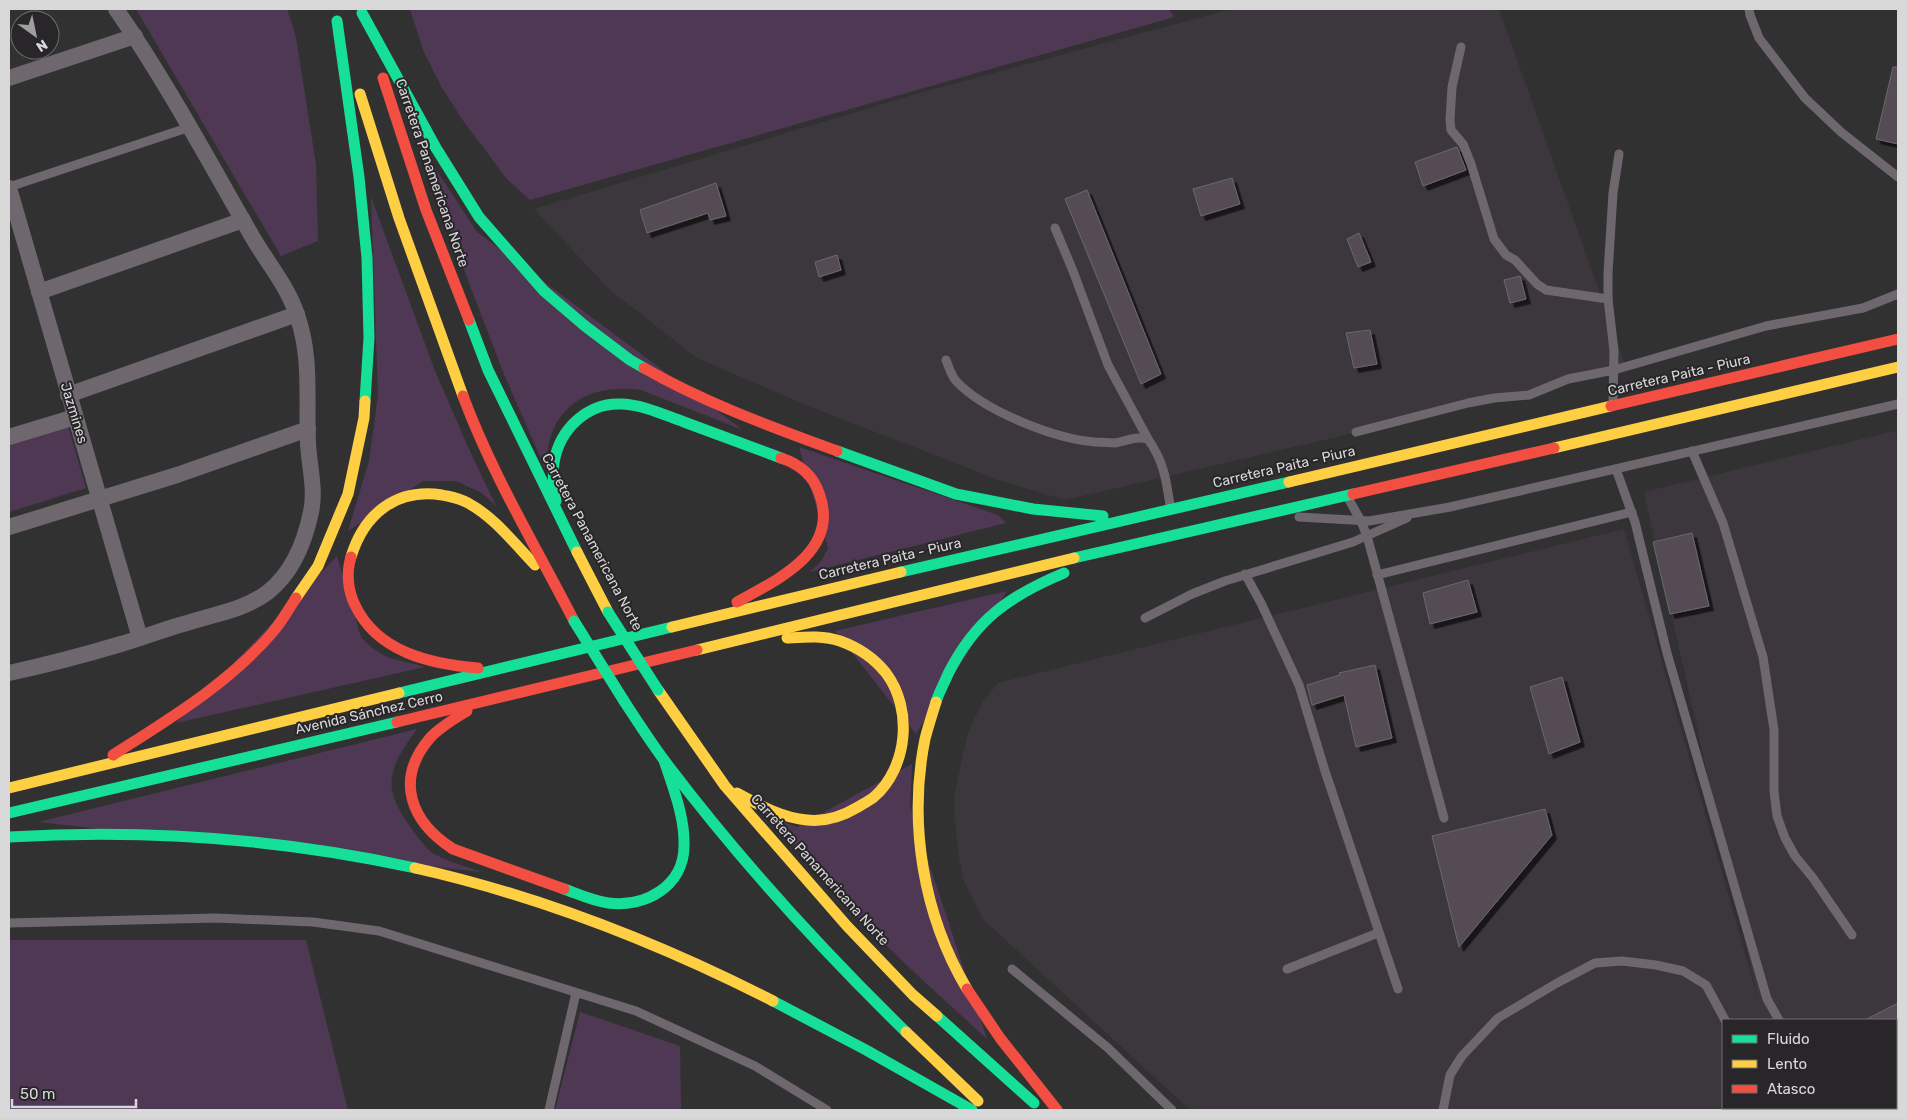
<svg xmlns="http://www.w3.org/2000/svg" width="1907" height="1119" viewBox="0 0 1907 1119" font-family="Rubik,sans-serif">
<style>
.built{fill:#3c373d;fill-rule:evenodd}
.green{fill:#4f3854}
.building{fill:#544b55;stroke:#6a696a;filter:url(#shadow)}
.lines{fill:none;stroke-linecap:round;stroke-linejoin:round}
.lane{stroke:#6e686e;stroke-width:9}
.street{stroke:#6e686e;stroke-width:16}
.fast{stroke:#16e098;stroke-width:11}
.slow{stroke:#ffcf43;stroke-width:11}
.jam{stroke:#f24e42;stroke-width:11}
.fast-bridge{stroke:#16e098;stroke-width:11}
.labels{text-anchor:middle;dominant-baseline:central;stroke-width:4;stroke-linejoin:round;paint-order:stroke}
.street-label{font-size:14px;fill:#d9d8d9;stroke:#282629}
</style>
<defs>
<filter id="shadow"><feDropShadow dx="4.5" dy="4.5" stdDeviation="0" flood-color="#0009"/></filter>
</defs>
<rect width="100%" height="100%" fill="#323132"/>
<g class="built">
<path d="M1232,9H1499L1627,370L1065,500L999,480L811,407L697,358L610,290L534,209L916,94Z"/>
<path d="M1895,431L1898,445V1110H1190L983,919L964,881L958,852L955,821V791L968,732L982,703L998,683L1624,529L1759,1003L1644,492ZM1723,1020H1896V1108H1723Z"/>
</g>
<g class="green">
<path d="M136,9H287L296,37L316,165L318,241L281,256Z"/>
<path d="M410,9H1169L1174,17L530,200L507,179L464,122L442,88L423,50Z"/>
<path d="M422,148L477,232L743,430L641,390C605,385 569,394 553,430C548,441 547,456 545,468L504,374L467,278Z"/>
<path d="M371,197L435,371L468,447L496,506L482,493L456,481H423L348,531L369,461L378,395Z"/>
<path d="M68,426L86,488L9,512V444Z"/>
<path d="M799,447L998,515L1006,523L810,572L822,560L828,548Z"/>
<path d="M337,556L361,637C381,660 397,659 425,667L176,723Z"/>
<path d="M1007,591L916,734L835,631Z"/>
<path d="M417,729C389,768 380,786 411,828C417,836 426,849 434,854C448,862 466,866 481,872L38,822Z"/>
<path d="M912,764L910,806L987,1039L915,973L860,920L770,817L797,827Z"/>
<path d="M9,940H306L348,1110H9Z"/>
<path d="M580,1012L680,1046L681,1110H555Z"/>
</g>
<g class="building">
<path d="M1893,67H1898V144L1876,139Z"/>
<path d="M1457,147L1466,170L1423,186L1415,162Z"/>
<path d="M1232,178L1240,204L1201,216L1193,189Z"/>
<path d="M716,183L726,216L710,220L708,213L647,233L640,210Z"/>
<path d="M1087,190L1161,374L1141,384L1065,199Z"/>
<path d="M1359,233L1371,262L1358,267L1347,239Z"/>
<path d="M837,255L841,270L819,277L815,262Z"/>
<path d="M1520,276L1526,299L1510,303L1504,280Z"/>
<path d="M1370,330L1377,364L1354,368L1346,333Z"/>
<path d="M1692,533L1709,606L1670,614L1653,542Z"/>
<path d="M1468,580L1477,612L1430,624L1423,593Z"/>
<path d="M1375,665L1392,738L1356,747L1344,695L1312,705L1307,685L1340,675L1339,673Z"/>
<path d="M1562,677L1580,742L1549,754L1530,687Z"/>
<path d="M1545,809L1552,835L1459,947L1432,836Z"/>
<path d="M1898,1003V1020H1865Z"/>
</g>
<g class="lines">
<g class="lane">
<path d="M1749,9L1750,15L1759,38L1805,98L1841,132L1898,177"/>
<path d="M1461,47L1452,87L1450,120L1451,130L1463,144L1471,164L1494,239L1506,255L1515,260L1537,284L1546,290L1608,299"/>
<path d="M9,187L190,127"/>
<path d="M1055,228L1073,271L1108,365L1148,439"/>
<path d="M946,360C949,367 951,375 956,381C984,411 1055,439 1095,442C1102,442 1109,443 1115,443C1127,441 1135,436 1148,439C1164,462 1166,479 1170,505"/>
<path d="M1613,403L1614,351L1608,299V273L1613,193L1619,154"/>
<path d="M1356,432L1468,403L1494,398L1529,395L1568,379L1614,370L1766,326L1863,308L1898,294"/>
<path d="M1692,451L1723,523L1763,657L1774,730V791L1777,816L1785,838L1795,856L1813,878L1852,935"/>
<path d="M1616,469L1635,522L1667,653L1767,999L1779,1020"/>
<path d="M1348,498L1361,521L1367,536L1444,818"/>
<path d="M1299,517L1369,521L1450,507L1898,404"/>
<path d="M1245,574L1261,603L1299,685L1325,771L1398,989"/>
<path d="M1377,575L1632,512"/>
<path d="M1145,618L1192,594L1225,581L1353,542L1407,518"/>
<path d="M9,923L216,918L313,922L379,931L636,1011L755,1066L827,1110"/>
<path d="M1012,969L1108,1048L1172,1110"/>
<path d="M1287,969L1378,933"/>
<path d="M1825,1108L1827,1110"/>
<path d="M549,1110L576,993"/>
<path d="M1443,1110L1450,1075L1462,1056L1498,1018L1557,983L1595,963L1622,961L1656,965L1683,971L1706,985L1725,1020"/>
</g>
<g class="street">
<path d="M9,78L135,36"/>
<path d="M9,188L140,638"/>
<path d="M39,292L243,220"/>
<path d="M68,395L297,314"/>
<path d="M9,437L75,417"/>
<path d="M9,527L177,475L308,429"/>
<path d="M9,673C46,665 84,655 121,644C143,638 164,629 187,623C214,614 245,610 268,592C292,573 305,541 311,512C316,490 309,465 308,443C306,400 312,357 297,315C287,284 264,259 249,231C206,156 165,80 116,9"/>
</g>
<g class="fast">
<path d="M362,13L436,148L479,217L544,291L585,326L630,360L644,368"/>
<path d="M337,21L359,177L367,258L369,338L365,401"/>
<path d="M469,320L488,370L577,552"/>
<path d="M837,451L956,494L1033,509L1103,516"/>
<path d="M556,501C554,489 552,476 554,463C559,430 587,402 622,404C644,405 664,415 684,422C717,434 749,446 781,458"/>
<path d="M1074,558L1353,494"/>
<path d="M901,572L1289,482"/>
<path d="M399,693L672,627"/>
<path d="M624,701C637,721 650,741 664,760C737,857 819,947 906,1032"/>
<path d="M936,702C939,692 944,684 948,674C975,620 1009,596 1064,573"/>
<path d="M9,813L397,722"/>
<path d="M9,837C147,829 279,838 415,868"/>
<path d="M564,889C578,894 593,901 608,903C645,908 684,886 684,846C685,817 673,788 664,760"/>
<path d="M773,1001L866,1050L972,1110"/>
<path d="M937,1016L1034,1103"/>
</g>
<g class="slow">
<path d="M360,94L399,218L463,396"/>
<path d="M1554,448L1898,367"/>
<path d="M1289,482L1611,406"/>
<path d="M577,552L608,612"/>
<path d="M351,557C364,514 396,488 442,495C451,497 459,498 468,503C494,517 514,543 535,565"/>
<path d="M296,598L318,566L348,494L364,418L365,401"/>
<path d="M672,627L901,572"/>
<path d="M697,650L1074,558"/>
<path d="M658,690L725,786L847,926L913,995L937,1016"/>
<path d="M936,702C932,715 928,727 925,739C908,823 923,915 967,989"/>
<path d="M9,788L399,693"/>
<path d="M737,793C759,805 782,818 807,820C825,822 843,816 858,807C863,804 869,801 874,797C908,767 913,709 886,673C874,658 857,647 840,641C823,635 804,637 787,638"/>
<path d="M415,868C540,896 659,943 773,1001"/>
<path d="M906,1032L978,1101"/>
</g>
<g class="jam">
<path d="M383,78L426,210L469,320"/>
<path d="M644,368C705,403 772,427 837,451"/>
<path d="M463,396C492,474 536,547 574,621"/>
<path d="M1611,406L1898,339"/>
<path d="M1353,494L1554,448"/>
<path d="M351,557C346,573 348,591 355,605C377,652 430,664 478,668"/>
<path d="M737,602C777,580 841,551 819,493C813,475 799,464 781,458"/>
<path d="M467,711C454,719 440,727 430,738C394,780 411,822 453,849L564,889"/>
<path d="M397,722L697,650"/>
<path d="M113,755C169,719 228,684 272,633C281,623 288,610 296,598"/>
<path d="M967,989L1000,1038L1057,1110"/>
</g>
<g class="fast-bridge">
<path d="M608,612L658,690"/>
<path d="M574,621L624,701"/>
</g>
</g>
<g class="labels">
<g class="street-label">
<text transform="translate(432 173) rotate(71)">Carretera Panamericana Norte</text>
<text transform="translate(1679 375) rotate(-13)">Carretera Paita - Piura</text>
<text transform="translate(74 413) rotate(73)">Jazmines</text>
<text transform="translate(1284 467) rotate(-13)">Carretera Paita - Piura</text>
<text transform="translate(592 542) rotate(62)">Carretera Panamericana Norte</text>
<text transform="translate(890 559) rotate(-13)">Carretera Paita - Piura</text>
<text transform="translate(369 713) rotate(-13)">Avenida Sánchez Cerro</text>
<text transform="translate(820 870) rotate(48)">Carretera Panamericana Norte</text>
</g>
</g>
<rect width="1907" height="1119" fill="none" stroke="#d9d8d9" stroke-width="20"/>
<rect x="1722" y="1019" width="175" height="90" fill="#282629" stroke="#6f6d6f"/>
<rect x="1732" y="1035" width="25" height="8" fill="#16e098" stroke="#6f6d6f"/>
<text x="1767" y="1044" font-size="15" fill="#d9d8d9">Fluido</text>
<rect x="1732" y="1060" width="25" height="8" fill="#ffcf43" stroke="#6f6d6f"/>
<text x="1767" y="1069" font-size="15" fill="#d9d8d9">Lento</text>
<rect x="1732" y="1085" width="25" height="8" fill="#f24e42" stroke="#6f6d6f"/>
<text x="1767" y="1094" font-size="15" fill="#d9d8d9">Atasco</text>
<g transform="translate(35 35) rotate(147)"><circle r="24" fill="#282629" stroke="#6f6d6f"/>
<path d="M0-4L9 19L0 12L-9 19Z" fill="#9f9e9f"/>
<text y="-8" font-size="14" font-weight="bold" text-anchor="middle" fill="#d9d8d9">N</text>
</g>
<path d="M12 1099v8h124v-8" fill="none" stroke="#d9d8d9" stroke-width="2.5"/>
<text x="20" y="1099" font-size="15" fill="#d9d8d9" stroke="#282629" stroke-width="4" paint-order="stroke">50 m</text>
</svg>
